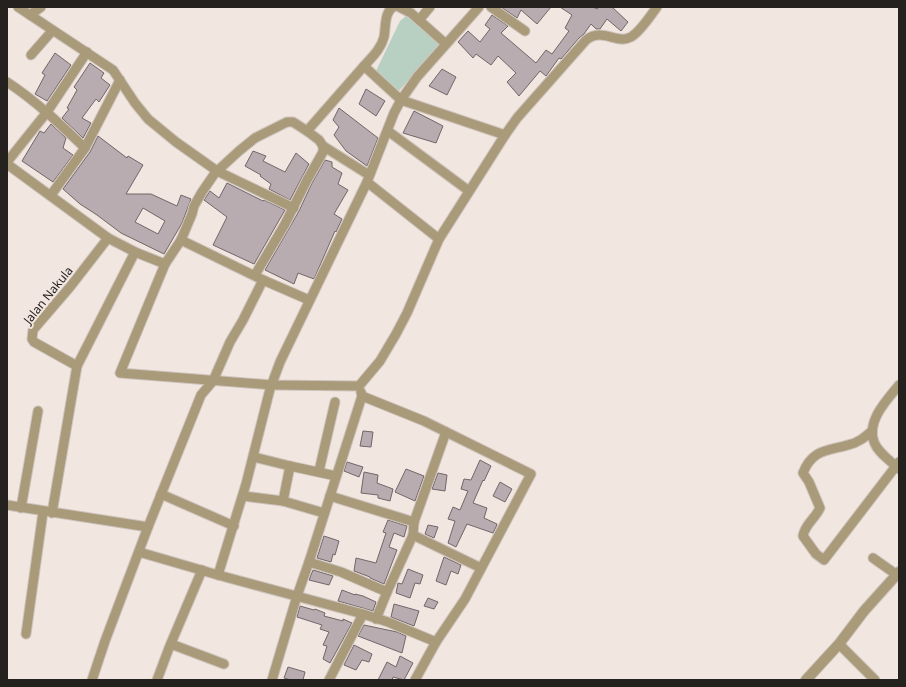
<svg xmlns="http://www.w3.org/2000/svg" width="906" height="687" viewBox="0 0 906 687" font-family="'Noto Sans',sans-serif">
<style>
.green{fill:#b8d0c2}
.building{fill:#b9acb0;stroke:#72666a;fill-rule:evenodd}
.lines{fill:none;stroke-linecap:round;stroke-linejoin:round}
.minor-casing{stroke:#cdc3bd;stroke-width:11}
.tertiary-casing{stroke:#cdc3bd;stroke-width:12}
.minor{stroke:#a99a79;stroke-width:9}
.tertiary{stroke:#a99a79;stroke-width:10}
.labels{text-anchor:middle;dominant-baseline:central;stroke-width:4;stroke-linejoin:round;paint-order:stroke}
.street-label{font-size:12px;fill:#25211f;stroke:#f2e6e0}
</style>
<rect width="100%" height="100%" fill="#f2e6e0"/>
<path class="green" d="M406,16L422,25L440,43L399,91L376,71L400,21Z"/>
<g class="building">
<path d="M501,7H551L537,24L521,10L517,18Z"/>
<path d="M560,7H593L597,9L599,7H612L628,22L621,31L607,19L600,29H596L591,24L584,34L579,38L561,59L559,58L546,76L540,71L519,96L507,82L516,73L498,56L491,65L476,54L473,58L458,42L468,31L480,42L490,29L485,25L492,15L508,26L501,33L536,63L546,50L552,54L569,31L565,28L572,15Z"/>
<path d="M55,53L71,65L47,101L35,94L45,75L42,73Z"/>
<path d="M90,63L104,73L101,78L110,85L99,102L96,99L82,118L91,123L83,138L62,118L69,109L67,108L77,90L74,87Z"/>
<path d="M442,69L456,77L447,95L429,86Z"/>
<path d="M366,89L385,101L376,116L359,104Z"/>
<path d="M339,108L378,138L367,166L346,151L334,135L339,127L333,120Z"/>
<path d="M414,111L443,126L436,143L403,133Z"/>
<path d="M51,124L66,138L63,148L73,155L53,182L22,161L40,131L44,133Z"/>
<path d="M98,136L127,158L128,156L143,165L126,194H151L177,206L181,195L191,199L182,223L164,254L121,233L97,215L80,204L63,189L90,152ZM143,208L165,221L158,234L135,222Z"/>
<path d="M253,151L266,156L263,161L285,172L296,153L309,164L290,200L269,189L271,184L260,176L261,175L245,166Z"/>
<path d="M325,160L332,162V167L342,173L338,184L348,190L334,214L342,219L336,232L335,231L314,279L298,273L294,284L265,270L299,211L312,183Z"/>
<path d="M227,183L263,201L264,200L285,210L254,264L213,245L227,217L204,200L210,191L219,198Z"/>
<path d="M363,431L373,432L371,447L360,446Z"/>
<path d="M480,460L491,466L484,481L483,480L473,503L487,508L484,518L497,524L496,527L493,533L467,524L456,547L448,543L455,521L448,519L453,507L460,510L468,491L461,489L464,479L471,480Z"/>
<path d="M347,462L363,467L359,477L344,471Z"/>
<path d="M406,469L424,476L415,501L395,492Z"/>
<path d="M364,472L378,475L377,483L393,489L390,501L378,498V495L361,493Z"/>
<path d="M438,473L447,475L445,491L432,489Z"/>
<path d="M500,482L512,489L505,502L493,496Z"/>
<path d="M388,520L407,526L404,537L394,533L389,547L397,550L384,584L370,578V577L354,571L356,558L376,563L386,533L383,532Z"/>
<path d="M428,525L438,527L434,538L425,534Z"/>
<path d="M324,536L339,541L335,555L333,554L331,562L317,558Z"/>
<path d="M444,557L461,565L458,574L451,571L446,585L436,581Z"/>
<path d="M408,569L423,575L420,584L415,583L410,598L396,593L398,583L402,584Z"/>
<path d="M313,570L333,576L329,585L309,580Z"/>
<path d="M342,590L355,595V594L363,596L376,602L373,611L338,601Z"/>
<path d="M428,598L438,602L434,609L424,606Z"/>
<path d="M394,604L419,611L414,626L391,617Z"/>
<path d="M300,606L314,610L315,609L325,613L324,616L343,621V619L352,623L330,663L323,659L327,646L323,645L329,632L320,629L322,625L297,617Z"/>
<path d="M364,625L397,632L406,636L402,653L358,636Z"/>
<path d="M354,645L372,654L369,662L362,660L356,670L344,665Z"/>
<path d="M400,656L413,663L404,680L393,677L392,680H378L387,662L396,667Z"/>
<path d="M288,667L305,672L303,680H291L284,678Z"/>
</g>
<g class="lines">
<g class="minor-casing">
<g id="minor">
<path d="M18,7L30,15"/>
<path d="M41,7L30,15L113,70L135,103L148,119L176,142L217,171L294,208"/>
<path d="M399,7L411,13L446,44"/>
<path d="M491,7L525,31"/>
<path d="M419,20L430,7"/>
<path d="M31,55L52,31"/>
<path d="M364,66C372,57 381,49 384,37C386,27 384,13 393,7"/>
<path d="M7,82C36,101 60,124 85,148"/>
<path d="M388,131L469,191"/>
<path d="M323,146L369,175"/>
<path d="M7,162L47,112L87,52"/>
<path d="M7,164L108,238L135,252L165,264L181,240L263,280L309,300"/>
<path d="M367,182L439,239"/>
<path d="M51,195L85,148L120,80"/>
<path d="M108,238L70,287L33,330L32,339L34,342L77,366L135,252"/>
<path d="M181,240L192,214L194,206L202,192L215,173L239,151L255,138L287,122H293L307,131L364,66L401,100L505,135"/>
<path d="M165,264L120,373L272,385L359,386"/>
<path d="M255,275L285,224L307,180L323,152V146L319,140L307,131"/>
<path d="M899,385C887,400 866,421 874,442C878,453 891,461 899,469"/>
<path d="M359,386L380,361L396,334L407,313L439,239L505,135L517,118L586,40C603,27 616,45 631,37C641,31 650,16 657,7"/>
<path d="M362,396L424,421L531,474L465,599L436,642L415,680"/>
<path d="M872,431C865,437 858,443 848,445C828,451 812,449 803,473L809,482L820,508C815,519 805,524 803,536L816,554L824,560L899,462"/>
<path d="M254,457L290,466L336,476"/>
<path d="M319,471L335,402"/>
<path d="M161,494L234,526"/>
<path d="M243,496L283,501L324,513"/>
<path d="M330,496L414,522"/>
<path d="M283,501L290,466"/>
<path d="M7,505L148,527"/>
<path d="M21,508L38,411"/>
<path d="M52,513L77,366"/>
<path d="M413,535L481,568"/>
<path d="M139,552L218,575L363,614L388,622L436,642"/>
<path d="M873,558L897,575"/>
<path d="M309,562L341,572L387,592"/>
<path d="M218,575L246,484L270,389L280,362L367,182L394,113L401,100L417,77L479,7"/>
<path d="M376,619L387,592L413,535L414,522L446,432"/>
<path d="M26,634L43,512"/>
<path d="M171,644L224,664"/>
<path d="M839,644L875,680"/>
<path d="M92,680L105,641L148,527L197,405L201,395L213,381L230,342L243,320L263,280"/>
<path d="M157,680L169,648L202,570"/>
<path d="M272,680L297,596L309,562L362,396L361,392"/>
<path d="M329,680L363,614"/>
</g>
</g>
<g class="tertiary-casing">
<path id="tertiary" d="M806,680L839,644L864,611L899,572"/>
</g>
<use href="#minor" class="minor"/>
<use href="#tertiary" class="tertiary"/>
</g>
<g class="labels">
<g class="street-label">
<text transform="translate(48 295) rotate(-51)">Jalan Nakula</text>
</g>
</g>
<rect width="906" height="687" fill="none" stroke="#25211f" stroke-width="16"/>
</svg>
